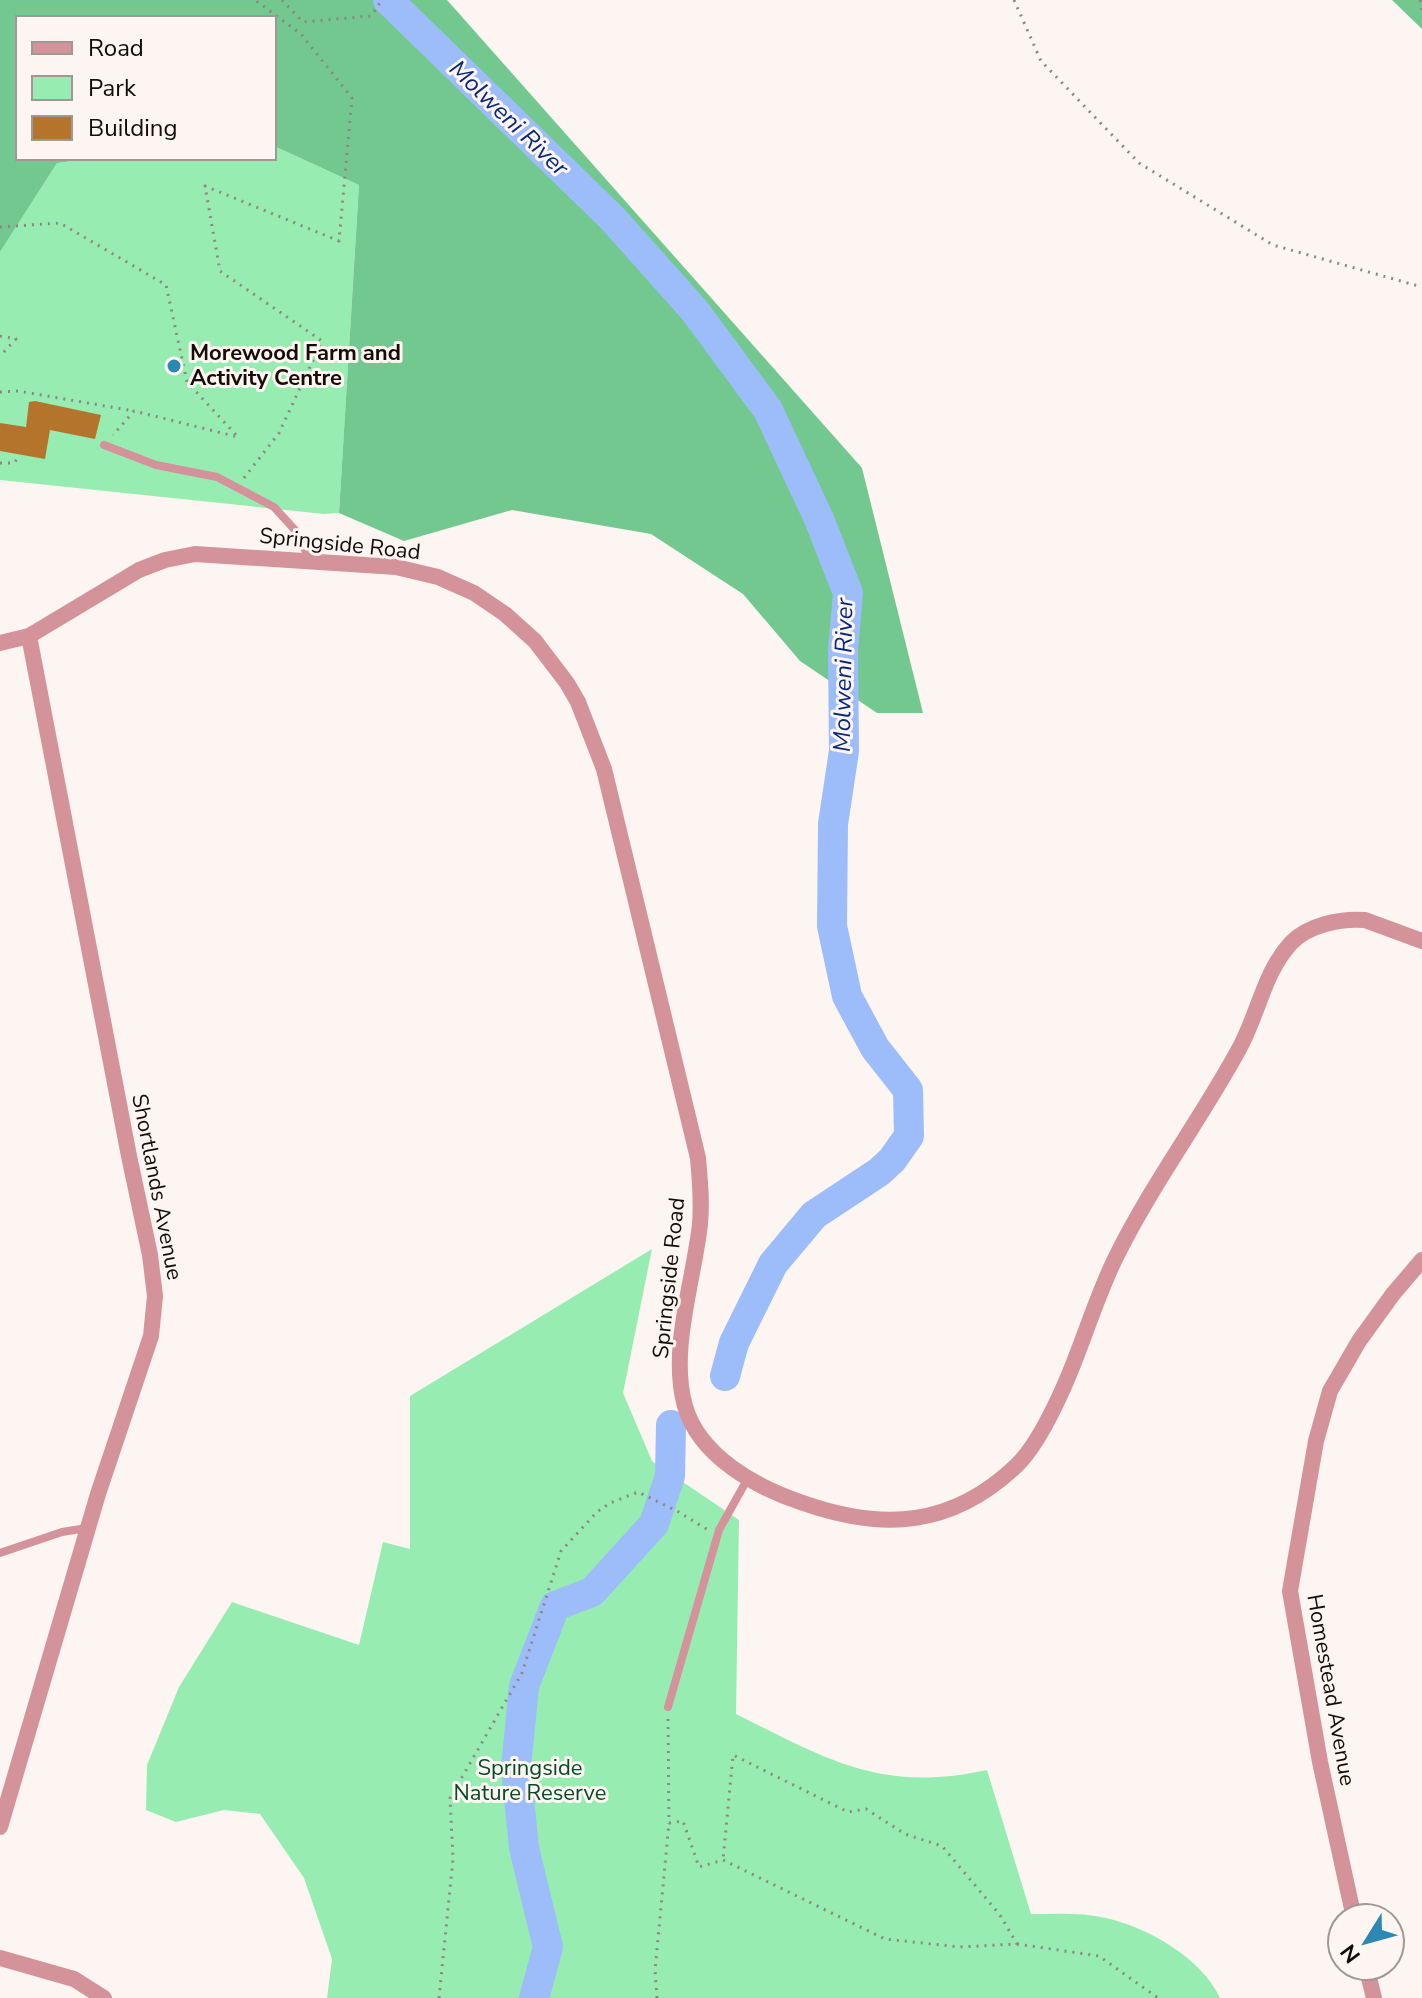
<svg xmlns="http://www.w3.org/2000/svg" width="1422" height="1998" viewBox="0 0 1422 1998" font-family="'Nunito Sans',sans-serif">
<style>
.green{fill:#97edb1}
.forest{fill:#72c88e}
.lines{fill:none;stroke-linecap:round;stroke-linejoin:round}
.river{stroke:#9dbcfa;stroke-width:30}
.building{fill:#b5742b}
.path{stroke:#908681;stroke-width:3;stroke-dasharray:2 6;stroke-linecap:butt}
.lane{stroke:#d4929a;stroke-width:8}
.street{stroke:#d4929a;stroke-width:16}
.poi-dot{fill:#2b87b3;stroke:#fdf5f1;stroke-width:3}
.labels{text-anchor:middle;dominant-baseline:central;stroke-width:6;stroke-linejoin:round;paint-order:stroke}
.poi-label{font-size:22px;font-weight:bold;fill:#170b05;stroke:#fdf5f1;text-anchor:start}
.street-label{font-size:22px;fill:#170b05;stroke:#fdf5f1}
.park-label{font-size:22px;fill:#054a25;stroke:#fdf5f1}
.water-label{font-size:24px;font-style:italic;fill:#07287d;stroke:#fdf5f1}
</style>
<rect width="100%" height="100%" fill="#fdf5f1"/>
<g class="green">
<path d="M274,146L359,185L339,513L324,514L0,480V252L57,163L96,158H274Z"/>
<path d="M652,1249L623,1393L652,1461L739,1520L736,1714C828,1760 881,1793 987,1770L1031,1914C1056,1914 1081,1912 1106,1918C1147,1927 1202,1958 1220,1998H327L332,1959L304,1878L260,1814L224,1810L176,1822L146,1810L147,1765L179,1687L232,1602L359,1645L383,1542L410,1549V1396Z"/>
</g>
<g class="forest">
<path d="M0,0H447L862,468L923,713H877L800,661L743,594L651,534L512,510L404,541L339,513L359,185L274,146V18H18V158H96L57,163L0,252Z"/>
<path d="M1392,0H1422V29Z"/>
</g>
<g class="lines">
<g class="river">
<path d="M388,0L613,219L695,311L768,410L819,519L848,593L843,650L844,751L833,824L832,926L847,996L875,1048L908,1090L909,1136L892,1160L879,1172L814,1215L773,1264L734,1343L725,1376"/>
<path d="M534,1998L548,1947L524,1848L516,1768L524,1686L555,1606L592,1592L654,1524L670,1476L671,1425"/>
</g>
</g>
<path class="building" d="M35,401L101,415L95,439L50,430L45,459L0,451V423L26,427L29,402Z"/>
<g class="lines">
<g class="path">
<path d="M282,0L303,22L371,16L382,0"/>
<path d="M1014,0L1041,61L1139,163L1273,245L1422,287"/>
<path d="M1420,0L1422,11"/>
<path d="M0,227L60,223L166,285L187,382L238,437L134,411L113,435"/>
<path d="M0,336L16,339L0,356"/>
<path d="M0,392L18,391L134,411"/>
<path d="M0,463H14L17,459"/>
<path d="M244,478L279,433L322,341L220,271L205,186L339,241L352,98L301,34L255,0"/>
<path d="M668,1719L669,1823L683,1821L699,1867L723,1860L885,1939L960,1947L1017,1944L1000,1915L942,1846L905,1834L866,1809L848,1812L733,1755L723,1860"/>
<path d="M1017,1944L1099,1956L1158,1998"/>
<path d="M439,1998L453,1859L450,1798L522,1673L561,1551L597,1512L610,1503L638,1492L677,1511L708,1530"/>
<path d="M657,1998L655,1970L669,1823"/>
</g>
<g class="lane">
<path d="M104,445L156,465L217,477L274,507L295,530L310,560"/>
<path d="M0,1553L62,1532L87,1528"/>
<path d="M668,1707L719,1530L748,1478"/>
</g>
<g class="street">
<path d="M0,643L29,636L139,570L165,560L195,554L396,567L438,577L474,593L505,614L535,641L567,683L578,702L604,769L698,1158C700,1181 702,1201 700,1224C694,1280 669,1351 685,1406C699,1456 757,1488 803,1503C883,1531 952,1527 1016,1466C1033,1450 1051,1415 1061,1393C1081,1350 1094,1302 1115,1259C1150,1187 1201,1119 1239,1049C1258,1015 1264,972 1291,943C1308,925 1341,918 1365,920L1422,941"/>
<path d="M0,1827L98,1494L151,1336L155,1296L150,1255L129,1156L29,636"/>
<path d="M1354,1918L1320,1762L1290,1591L1316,1441L1330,1391L1359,1341L1393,1294L1422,1260"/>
<path d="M0,1958L74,1979L104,1998"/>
<path d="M1366,1966L1374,1998"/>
</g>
</g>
<circle class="poi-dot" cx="174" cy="366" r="8"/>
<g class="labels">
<g class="poi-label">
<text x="190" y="353">Morewood Farm and<tspan x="190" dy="25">Activity Centre</tspan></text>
</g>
<g class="street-label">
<text transform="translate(340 544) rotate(6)">Springside Road</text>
<text transform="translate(157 1187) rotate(79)">Shortlands Avenue</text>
<text transform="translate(669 1278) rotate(-84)">Springside Road</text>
<text transform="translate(1331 1690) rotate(80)">Homestead Avenue</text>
</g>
<g class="park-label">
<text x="530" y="1768">Springside<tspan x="530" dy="25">Nature Reserve</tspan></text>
</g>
<g class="water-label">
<text transform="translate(509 118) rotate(44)">Molweni River</text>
<text transform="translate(843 675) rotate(-89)">Molweni River</text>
</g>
</g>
<rect x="16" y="16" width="260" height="144" fill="#fdf5f1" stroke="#a19793" stroke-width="2"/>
<rect x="32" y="42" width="40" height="12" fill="#d4929a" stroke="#a19793" stroke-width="2"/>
<text x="88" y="56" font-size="24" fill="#170b05">Road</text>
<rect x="32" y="76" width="40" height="24" fill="#97edb1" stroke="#a19793" stroke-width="2"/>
<text x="88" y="96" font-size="24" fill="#170b05">Park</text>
<rect x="32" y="116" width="40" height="24" fill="#b5742b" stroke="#a19793" stroke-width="2"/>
<text x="88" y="136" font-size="24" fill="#170b05">Building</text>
<g transform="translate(1366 1942) rotate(233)"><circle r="38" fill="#fdf5f1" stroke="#a19793" stroke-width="2"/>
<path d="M0-6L14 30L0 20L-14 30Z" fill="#2b87b3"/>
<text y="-12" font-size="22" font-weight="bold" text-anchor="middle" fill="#170b05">N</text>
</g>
</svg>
